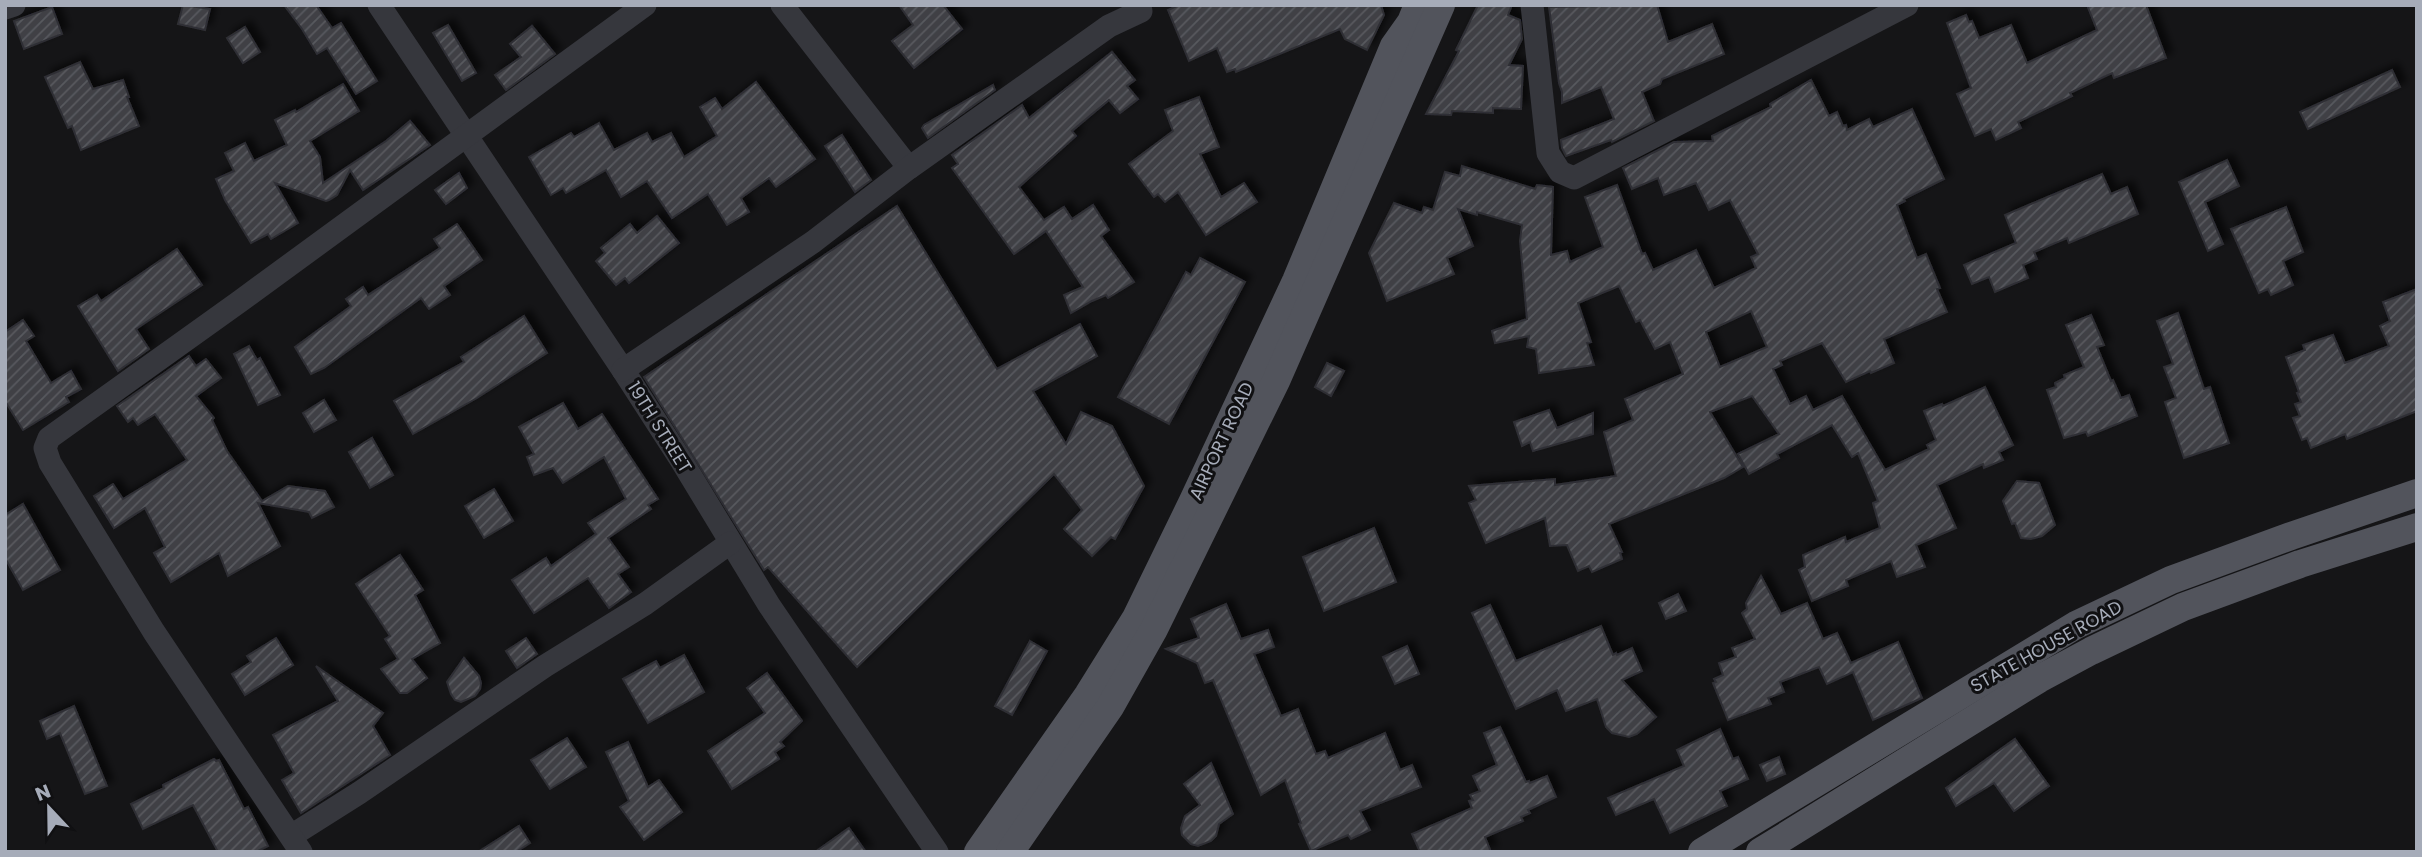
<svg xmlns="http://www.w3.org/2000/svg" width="2422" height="857" viewBox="0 0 2422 857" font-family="Poppins,sans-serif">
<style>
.building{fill:url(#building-hatch);stroke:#2f2f34;stroke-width:2;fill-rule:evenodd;filter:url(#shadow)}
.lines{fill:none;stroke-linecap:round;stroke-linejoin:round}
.minor{stroke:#36373d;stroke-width:23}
.major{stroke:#52545c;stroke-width:28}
.labels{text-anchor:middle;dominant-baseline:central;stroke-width:6;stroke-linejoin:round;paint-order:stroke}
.street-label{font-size:18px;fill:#a6acb9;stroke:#101012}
</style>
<defs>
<pattern id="building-hatch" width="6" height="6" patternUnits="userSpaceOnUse" patternTransform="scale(1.75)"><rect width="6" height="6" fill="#3f4045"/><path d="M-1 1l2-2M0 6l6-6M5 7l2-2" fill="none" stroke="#58595e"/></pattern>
<filter id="shadow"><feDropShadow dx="6" dy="-6" stdDeviation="3.5" flood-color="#0009"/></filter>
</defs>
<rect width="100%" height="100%" fill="#151517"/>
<g class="building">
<path d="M183,5L210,9L205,30L178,24Z"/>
<path d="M284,5H316L332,28L341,23L377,81L356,94L327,48L317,54L302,29Z"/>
<path d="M899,5H943L962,29L914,68L892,41L913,25Z"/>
<path d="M1179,5H1381L1384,15L1367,50L1345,39L1340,29L1236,72L1235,69L1227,72L1217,48L1189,61L1168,10Z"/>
<path d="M1478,5H1512L1508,15L1520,20L1522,39L1509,65L1523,66L1521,109L1493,108V113L1452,111L1451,115L1426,114L1459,51L1456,50Z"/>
<path d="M1657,5L1668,42L1712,24L1724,54L1662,79L1660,84L1642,92L1654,121L1612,142L1611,140L1566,156L1562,148L1561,140L1614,119L1601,87L1562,103V92L1559,83L1549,7Z"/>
<path d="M2087,5H2146L2166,58L2114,78L2112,73L2070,93L2072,96L2018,122L2021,128L1996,140L1991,129L1975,136L1957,94L1971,88L1947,23L1966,15L1969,22L1972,21L1979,38L2011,25L2027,63L2097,30Z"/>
<path d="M52,7L62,34L24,49L14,21Z"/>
<path d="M448,25L476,73L462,81L433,33Z"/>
<path d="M532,26L555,54L506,90L495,75L521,57L510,44Z"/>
<path d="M245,27L260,52L243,63L227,38Z"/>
<path d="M1112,52L1135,80L1127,86L1138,99L1120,113L1109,100L1072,131L1076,136L1019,187L1044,220L1064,207L1072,219L1093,205L1109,230L1101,236L1134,282L1108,298L1106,295L1092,301L1071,313L1064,295L1083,287L1046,231L1014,254L952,168L958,164L952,155L1022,105L1029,118Z"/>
<path d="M80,62L93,89L123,80L129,97H127L139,126L81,150L72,126L68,128L45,77Z"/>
<path d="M2392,70L2400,87L2308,129L2300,112Z"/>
<path d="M1811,80L1829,116L1837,112L1843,126L1846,125L1847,130L1869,119L1873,127L1912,109L1944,179L1904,199L1905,201L1897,205L1917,258L1926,254L1940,288L1937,289L1947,312L1884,339L1894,363L1871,373L1870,371L1846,382L1822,343L1780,361L1782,365L1773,369L1790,404L1806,396L1813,410L1842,396L1885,470L1929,449L1927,445L1936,440L1924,411L1942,404L1943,406L1985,387L2013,445L1999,452L2003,460L1984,468L1983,464L1937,485L1956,528L1916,545L1925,567L1897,577L1891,561L1846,580L1848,586L1812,601L1799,570L1805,567L1803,555L1845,537L1846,542L1880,528L1873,503L1878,501L1858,453L1852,457L1832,425L1777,454L1779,458L1749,474L1738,454L1779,434L1752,396L1710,412L1743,467L1724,478L1609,524L1622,552L1620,553L1622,559L1592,572L1589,566L1578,571L1567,545L1550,546L1545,518L1486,543L1469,503L1476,500L1469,486L1555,479V485L1616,476L1604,432L1633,420L1625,399L1683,374L1670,342L1655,349L1640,320L1636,322L1619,286L1578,303L1591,342L1587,343L1594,365L1539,373L1536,349L1527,347L1529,336L1495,343L1492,331L1527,319L1520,241L1522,225L1477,212V215L1458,209L1473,246L1447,258L1454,274L1387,301L1369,253L1394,203L1422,213L1424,207L1433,210L1445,172L1460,176L1462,166L1535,189L1537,185L1553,187L1551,255L1567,251L1570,262L1603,247L1585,197L1617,185L1642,254L1645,253L1653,270L1696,250L1714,288L1756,268L1751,257L1758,254L1730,200L1709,210L1696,183L1664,195L1658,178L1632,189L1623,168L1674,142L1713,141L1712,136L1771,107L1770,104ZM1751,311L1767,347L1720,367L1706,332Z"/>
<path d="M756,82L815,159L776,187L769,178L741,198L749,212L727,225L708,194L672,218L647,181L621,197L606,170L566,193L563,188L551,195L529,157L571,133L574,137L599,123L614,150L647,133L652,142L671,133L684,157L717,136L700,107L715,98L722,109Z"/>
<path d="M343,84L359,111L310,141L320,157L323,183L386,141L410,121L430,145L363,190L350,170L337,195L329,200L326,201L275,183L298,223L271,239L268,234L251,243L225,200L216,179L234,171L225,153L245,143L254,161L287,145L275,120L295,110L296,112Z"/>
<path d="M993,85L995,90L928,138L922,128L924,125Z"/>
<path d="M1199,97L1219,147L1200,154L1221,197L1244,183L1257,202L1206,235L1178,192L1165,202L1158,194L1154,197L1129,164L1173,131L1165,110Z"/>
<path d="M842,135L871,180L855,192L825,146Z"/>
<path d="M2227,160L2239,186L2205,202L2223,244L2208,251L2179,182Z"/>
<path d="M459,173L467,188L446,204L435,190Z"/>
<path d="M2102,174L2111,194L2127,187L2138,214L2069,243L2067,238L2034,252L2037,259L2023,265L2028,278L1995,292L1989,277L1972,284L1964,265L2016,243L2005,215Z"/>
<path d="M897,206L997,369L1080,324L1097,356L1033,391L1066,444L1081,412L1112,426L1144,486L1115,539L1111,537L1092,556L1064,529L1082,510L1054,474L857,667L768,567L764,570L644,377Z"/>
<path d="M2286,207L2303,252L2283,261L2293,285L2271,295L2268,289L2259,293L2231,229Z"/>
<path d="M657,216L679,243L629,283L625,278L616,285L596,261L605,253L601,248L630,224L637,233Z"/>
<path d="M457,224L482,260L444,286L450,295L429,309L421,298L324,368L311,374L295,347L351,306L346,299L363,287L368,295L440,248L434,239Z"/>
<path d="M177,249L202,285L136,329L149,349L118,371L78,306L97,295L101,301Z"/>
<path d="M1200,258L1245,282L1169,424L1118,397L1186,272L1191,275Z"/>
<path d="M2417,289V411L2347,439L2345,434L2311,448L2307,438L2302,440L2293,418L2300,416L2295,404L2301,402L2297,393L2299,392L2286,357L2305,350L2303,345L2333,335L2345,363L2389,346L2380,326L2390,321L2383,302Z"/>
<path d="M2178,313L2204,389L2210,387L2229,443L2184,458L2165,402L2176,398L2164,367L2173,364L2157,321Z"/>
<path d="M2091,315L2104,345L2097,347L2111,381L2113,380L2121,398L2129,395L2137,416L2088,436L2086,432L2064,438L2047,390L2056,387L2055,383L2065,378L2064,375L2084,367L2066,325Z"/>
<path d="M524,316L547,353L477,398L413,434L394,401L464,362L461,357Z"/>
<path d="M23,320L34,336L26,341L51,383L71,371L81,389L66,397L69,402L23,430L5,401V332Z"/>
<path d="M249,346L257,360L260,358L280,395L258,405L234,354Z"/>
<path d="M189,356L196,366L206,359L221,378L196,396L214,418L212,420L227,451L262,501L288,486L325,491L334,507L312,518L309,512L258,503L280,546L228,576L219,553L171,582L154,553L165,547L145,508L114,528L94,496L113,484L123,499L187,460L155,414L138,425L133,418L128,422L117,406Z"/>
<path d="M1327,363L1344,371L1331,396L1315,387Z"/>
<path d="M324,400L336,420L314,432L303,413Z"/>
<path d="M563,403L578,429L602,414L658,499L648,505L651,509L608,538L629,567L618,574L631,592L609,608L588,578L534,613L512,580L546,558L551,566L596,534L588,523L626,499L604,457L563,483L553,468L534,475L527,457L534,454L519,427Z"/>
<path d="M1549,410L1557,428L1593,413V434L1533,451L1530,442L1522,446L1514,422Z"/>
<path d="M372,438L393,475L370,488L349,452Z"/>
<path d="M2017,481L2039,483L2055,525L2042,536L2031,539L2021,538L2015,523L2012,524L2003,501Z"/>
<path d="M494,489L513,521L484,538L465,506Z"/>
<path d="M23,504L60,570L23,590L5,558V515Z"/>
<path d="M1374,528L1396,582L1324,611L1303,557Z"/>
<path d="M400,555L423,590L415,595L440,643L412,659L427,678L407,693H400L381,669L398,659L385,639L390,636L356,584Z"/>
<path d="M1761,576L1781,614L1807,603L1823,639L1837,633L1851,663L1898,642L1922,698L1873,720L1853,672L1827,684L1819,667L1780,682L1784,692L1768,698L1771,704L1728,720L1713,683L1716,682L1714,679L1723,675L1719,663L1736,657L1732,648L1755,639L1742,613L1747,609L1746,603Z"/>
<path d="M1678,594L1686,611L1666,619L1659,603Z"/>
<path d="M1226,604L1241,639L1268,630L1274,647L1254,654L1281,716L1298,709L1316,754L1325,751L1328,758L1385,733L1400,770L1412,765L1421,787L1360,811L1370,830L1351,839L1348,835L1311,851L1299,824L1301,823L1285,780L1261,795L1213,680L1205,683L1197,663L1166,649L1199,638L1191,619Z"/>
<path d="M1490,605L1516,661L1601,626L1613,655L1616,653L1617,655L1632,648L1642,671L1622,680L1656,717L1637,734L1629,737L1612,733L1606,727L1597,699L1566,711L1557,690L1516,709L1472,613Z"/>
<path d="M276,638L293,665L245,695L232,674L251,662L247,656Z"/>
<path d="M526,638L537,654L517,668L506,651Z"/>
<path d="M1030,641L1047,651L1012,715L995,706Z"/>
<path d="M1407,646L1419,674L1395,684L1383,657Z"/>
<path d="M684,655L704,692L648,723L623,679L656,661L660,668Z"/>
<path d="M464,658L479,676L481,683L480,689L475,696L461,702L455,700L451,694L447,682Z"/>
<path d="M316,666L383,713L373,726L390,755L301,813L282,780L294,773L273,735L338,701Z"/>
<path d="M767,673L802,721L780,742L784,746L775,752L779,759L732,789L708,751L765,713L747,688Z"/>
<path d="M74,706L107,786L85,794L60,733L47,739L40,721Z"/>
<path d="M1500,727L1526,782L1529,781L1530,783L1547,776L1556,797L1528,810L1530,813L1521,817L1523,821L1485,837L1491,852H1420L1412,834L1472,808L1469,801L1473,800L1470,795L1480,791L1473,776L1497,765L1484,733Z"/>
<path d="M1720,729L1733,759L1738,757L1748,779L1720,791L1727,806L1670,833L1654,799L1616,815L1608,798L1684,766L1677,750Z"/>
<path d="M567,738L586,767L550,789L531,760Z"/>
<path d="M2015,739L2049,786L2014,811L1994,783L1956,806L1946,788Z"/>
<path d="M628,742L648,787L659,780L682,812L644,840L620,807L629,801L606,752Z"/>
<path d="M1779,757L1785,774L1767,781L1760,765Z"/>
<path d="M214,759L216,761L219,760L244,809L248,807L268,846L256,852H218L193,805L143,829L131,804L164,788L163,785Z"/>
<path d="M1211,763L1233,814L1219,824L1216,836L1211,841L1198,846L1191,844L1182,835L1181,828L1185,816L1200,805L1184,784Z"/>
<path d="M519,826L530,843L516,852H478Z"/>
<path d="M849,828L866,852H815Z"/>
</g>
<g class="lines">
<g class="minor">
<path d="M379,5L623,370L681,460L769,605L937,852"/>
<path d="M782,5L909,168"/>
<path d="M1532,5L1548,153L1560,172L1574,178L1907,5"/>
<path d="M5,8L14,5"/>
<path d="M623,370L813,242L909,168L1109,26L1141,11L1138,5"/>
<path d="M291,836L359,793L545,666L645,604L730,543"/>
<path d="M301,852L154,632L50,463L45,448L49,438L239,302L645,5"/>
</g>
<g class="major">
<path d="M978,852L1088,695L1136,618L1193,501L1296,281L1394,46L1411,22L1418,5"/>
<path d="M1010,852L1110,707L1154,629L1276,381L1441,5"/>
<path d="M1702,852L2076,625L2171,580L2291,536L2417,493"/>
<path d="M1760,852L2039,679L2091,651L2183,607L2300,564L2417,527"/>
</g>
</g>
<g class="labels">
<g class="street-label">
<text transform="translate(660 427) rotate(58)">19TH STREET</text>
<text transform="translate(1221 441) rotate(-65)">AIRPORT ROAD</text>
<text transform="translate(2046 646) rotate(-29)">STATE HOUSE ROAD</text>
</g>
</g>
<rect width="2422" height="857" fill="none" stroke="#a6acb9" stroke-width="14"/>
<g transform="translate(49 808) rotate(338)" stroke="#101012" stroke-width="5" paint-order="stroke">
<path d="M0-5L12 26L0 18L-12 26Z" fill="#a6acb9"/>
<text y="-10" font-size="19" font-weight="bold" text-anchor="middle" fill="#a6acb9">N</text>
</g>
</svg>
